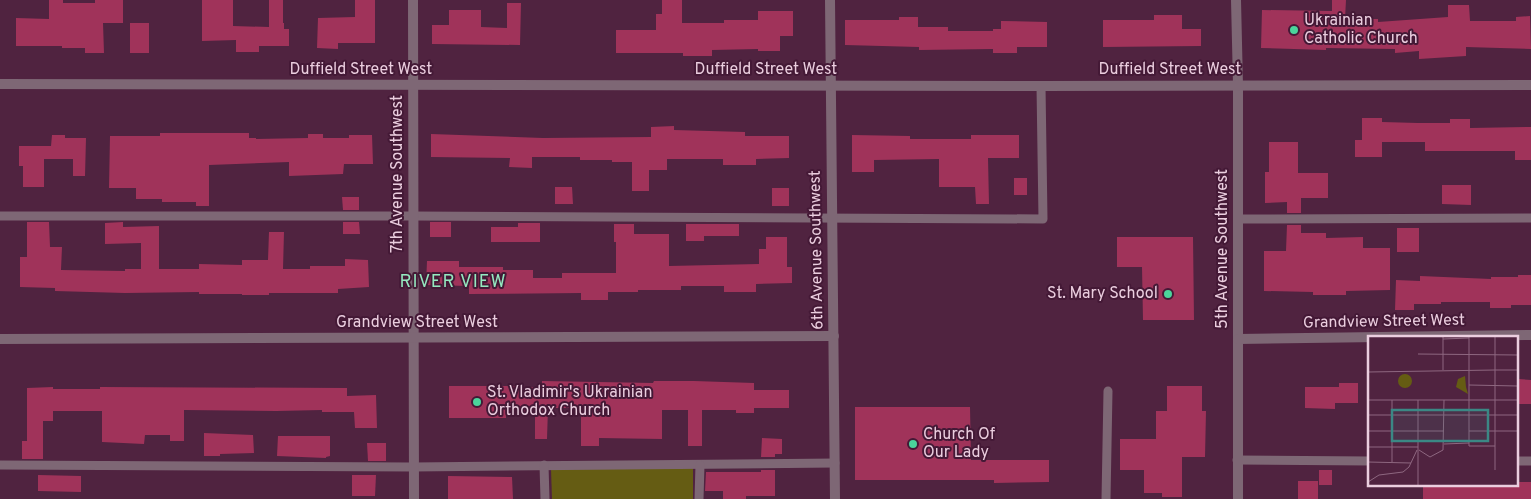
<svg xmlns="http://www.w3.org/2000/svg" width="1531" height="499" viewBox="0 0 1531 499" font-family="Overpass,sans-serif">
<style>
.green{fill:#655c13}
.building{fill:#a0335a}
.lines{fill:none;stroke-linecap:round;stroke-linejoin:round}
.service{stroke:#7e6775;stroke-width:9}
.minor{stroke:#7e6775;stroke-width:10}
.poi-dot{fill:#4bd49b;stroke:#441936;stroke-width:2}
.labels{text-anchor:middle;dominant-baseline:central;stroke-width:4;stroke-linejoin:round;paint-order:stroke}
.poi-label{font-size:16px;fill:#ebcedf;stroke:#441936;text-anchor:start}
.street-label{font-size:16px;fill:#ebcedf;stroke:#441936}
.neighbourhood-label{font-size:18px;letter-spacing:1px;fill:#95e9c0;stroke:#441936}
.inset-road{fill:none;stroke:#8e6780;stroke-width:1}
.view{fill:#3b8885;fill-opacity:0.15;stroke:#3b8885;stroke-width:2.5}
.inset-edge{fill:none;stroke:#ebcedf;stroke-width:2.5}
</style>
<rect width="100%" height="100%" fill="#502340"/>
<path class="green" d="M693,468V499H552L551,469Z"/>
<g class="building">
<path d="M49,0H63V3H95V0H123V23H103L104,53H85V48H62V46H16V18L49,19Z"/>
<path d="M202,0H233V26L269,27V0H283V23H284V29H289V46H259V52H236V40L202,41Z"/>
<path d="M355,0H375V43H338V49L317,48L318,18L355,17Z"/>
<path d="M662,0H682V23H724V20H758V11H793V36H780V51H758V49L712,50V56H683V53H616V30H656V14H662Z"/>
<path d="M1332,0H1346L1345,19H1378V22L1448,17V5H1469L1470,21H1516V17L1530,16L1531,49L1466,47V56L1419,59V51L1395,53V49L1326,48V50L1261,48L1262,10L1332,11Z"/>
<path d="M507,3H521L520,45L432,44V25H449V10H481V27L507,28Z"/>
<path d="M1154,15H1182V29H1201V46L1103,47V20H1154Z"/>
<path d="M899,17H918V27H948V31H993V29H1001V21L1047,22V47H1017V53H993V49L919,50V47L845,45V20H899Z"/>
<rect x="130" y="23" width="19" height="30"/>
<path d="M1362,118H1382V122L1418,123H1450V119H1470V128L1531,127V160H1515V151H1425V142H1382V157H1355V140H1362Z"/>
<path d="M674,126V130L745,132V136H789V158L756,159V165H723V159H667V170H649V191H632V162H612V160H580V157H532V168L509,167L510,158L431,157V134L543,138L651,137V127Z"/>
<path d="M160,133H249V138H256V139L308,138V134H323V138H349V135H372L373,164H344L343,174L289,176V162L209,165V206H196V202H162V199H136V188H109L110,136H160Z"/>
<path d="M52,135H65V138H86L85,176H73V159H44V187H23V166H19V146H51Z"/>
<path d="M852,135L910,136V139H971V135H1019V158H988L989,204H976L975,187H939V159L874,160V172H852Z"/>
<path d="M1269,142H1298V173H1328V198H1301V213H1287V202L1265,203V172H1269Z"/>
<rect x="1014" y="178" width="13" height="17"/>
<path d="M1442,185H1471V205L1442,204Z"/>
<path d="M555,187H572L573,204H555Z"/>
<rect x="772" y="188" width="17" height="18"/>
<path d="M342,197H359V210H343Z"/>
<path d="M27,222H49L50,247H62L61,270L125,271V269H141V243L105,244V223L123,222V227L159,226V269H199V264L242,265V260H268L269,232H284L283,269H310V266H345V259L368,260L369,287L338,289V293H269V295H242V294H199V292L125,293L55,291V288L20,287V257H27Z"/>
<path d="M343,222H359L360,234H343Z"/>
<rect x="430" y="222" width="21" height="15"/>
<path d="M518,223H540V242H491V227H518Z"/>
<path d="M614,224H634V234H669V266L759,264V249H766V237H787V267H792V283L756,284V292H724V286H681V290H638V292H608V300H581V293L469,294V286L426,285L427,261H459V267H503V270H533V278H562V273H616V242H614Z"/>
<path d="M686,224H739V236H704V241H686Z"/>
<path d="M1287,225H1301V233H1326V238L1363,237V248H1390V290L1346,291V295H1313V292L1264,291V251H1286Z"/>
<rect x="1397" y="228" width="22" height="24"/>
<path d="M1117,237H1193L1194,320H1143L1142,267H1117Z"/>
<path d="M1518,275H1531V305H1511V308H1490V302H1441V304H1414V310H1395L1396,280L1420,281V276L1491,279V277H1518Z"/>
<path d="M1518,379L1531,380V404H1517Z"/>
<path d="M542,381L653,383L654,381H694L754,383V390H789V408H754V413H736V410H702V446H688V410H662V439L599,438V446H581V408H548L547,439H535V413L506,411V418H449V386H506L542,388Z"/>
<path d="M1339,383H1358V403H1335V409L1305,408V387H1339Z"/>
<path d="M1167,386H1202V411H1206L1205,457H1182V497H1162V493H1144V470H1120V439H1156V411H1167Z"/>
<path d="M53,387V389H100V387L347,388V396L376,395L377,428H355L354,412H322V410L276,411L184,410V441H170V435H145L144,444L102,442V411H53V421H43V459H22V441H27V388Z"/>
<path d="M855,407H970L971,460H1049V482L994,483V480H855Z"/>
<path d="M204,433L253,435L254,453L220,454V456H204Z"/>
<path d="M278,436H330V456L326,457V458L277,456Z"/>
<path d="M762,438L782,439V454H775V457H761Z"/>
<path d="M367,443H386V461H368Z"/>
<path d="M761,470H775V496H746V499H723V491H705L706,472H761Z"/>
<rect x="1319" y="470" width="13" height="15"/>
<path d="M38,475L81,476V492L38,491Z"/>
<path d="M352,475H376L375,496H352Z"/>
<path d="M448,476L512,477L513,499H448Z"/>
<rect x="1298" y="481" width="20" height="18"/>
<path d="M1518,482H1531V499H1423V485H1518Z"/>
</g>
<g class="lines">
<g class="service">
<path d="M0,216H413L1043,219L1041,86"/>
<path d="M1239,219L1531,218"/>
<path d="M1237,460L1370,461"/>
<path d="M1517,461H1531"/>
<path d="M0,465L413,467L835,463"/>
<path d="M544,465L545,499"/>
<path d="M699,499L700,465"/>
<path d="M1106,499L1108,391"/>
</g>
<g class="minor">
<path d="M413,0L414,499"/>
<path d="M830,0L835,499"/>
<path d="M1236,0L1238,85V499"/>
<path d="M0,84L1041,86L1531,85"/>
<path d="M0,339L834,336"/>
<path d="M1238,339L1531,335"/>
</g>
</g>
<g class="poi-dot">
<circle cx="1294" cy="30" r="5"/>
<circle cx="1168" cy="294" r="5"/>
<circle cx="477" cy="402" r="5"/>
<circle cx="913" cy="444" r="5"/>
</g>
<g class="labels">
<g class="poi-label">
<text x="1304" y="21">Ukrainian<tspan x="1304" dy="18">Catholic Church</tspan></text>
<text x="1158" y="294" text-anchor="end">St. Mary School</text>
<text x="487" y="393">St. Vladimir's Ukrainian<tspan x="487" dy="18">Orthodox Church</tspan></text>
<text x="923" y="435">Church Of<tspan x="923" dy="18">Our Lady</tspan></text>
</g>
<g class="street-label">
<text x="361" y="70">Duffield Street West</text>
<text x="766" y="70">Duffield Street West</text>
<text x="1170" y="70">Duffield Street West</text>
<text transform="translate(398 174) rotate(-90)">7th Avenue Southwest</text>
<text transform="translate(1223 249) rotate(-90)">5th Avenue Southwest</text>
<text transform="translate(817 250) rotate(-91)">6th Avenue Southwest</text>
<text transform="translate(1384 322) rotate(-1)">Grandview Street West</text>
<text x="417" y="323">Grandview Street West</text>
</g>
<g class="neighbourhood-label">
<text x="453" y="282">RIVER VIEW</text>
</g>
</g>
<g transform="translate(1368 336)">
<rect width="150" height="150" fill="#502340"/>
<path d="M30 45a7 7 0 1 1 14 0a7 7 0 1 1-14 0ZM97,40L98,51L100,58L88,51L90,43Z" fill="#655c13"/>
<path class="inset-road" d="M101,0V110H127M75,3L101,2M50,18L150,19M75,34V0M0,36L127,34V0M101,49L150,50M0,64H150M24,64V126M0,79H150M0,95H76M101,95H150M76,108L101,107M0,111H50M51,114L62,121L75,114L76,64M0,126L43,127M127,134V34H150M0,146L11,139L35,136L41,131L49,114M50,150V64"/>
<path class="view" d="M24,74H120V105H24Z"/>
<rect width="150" height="150" class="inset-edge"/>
</g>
</svg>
